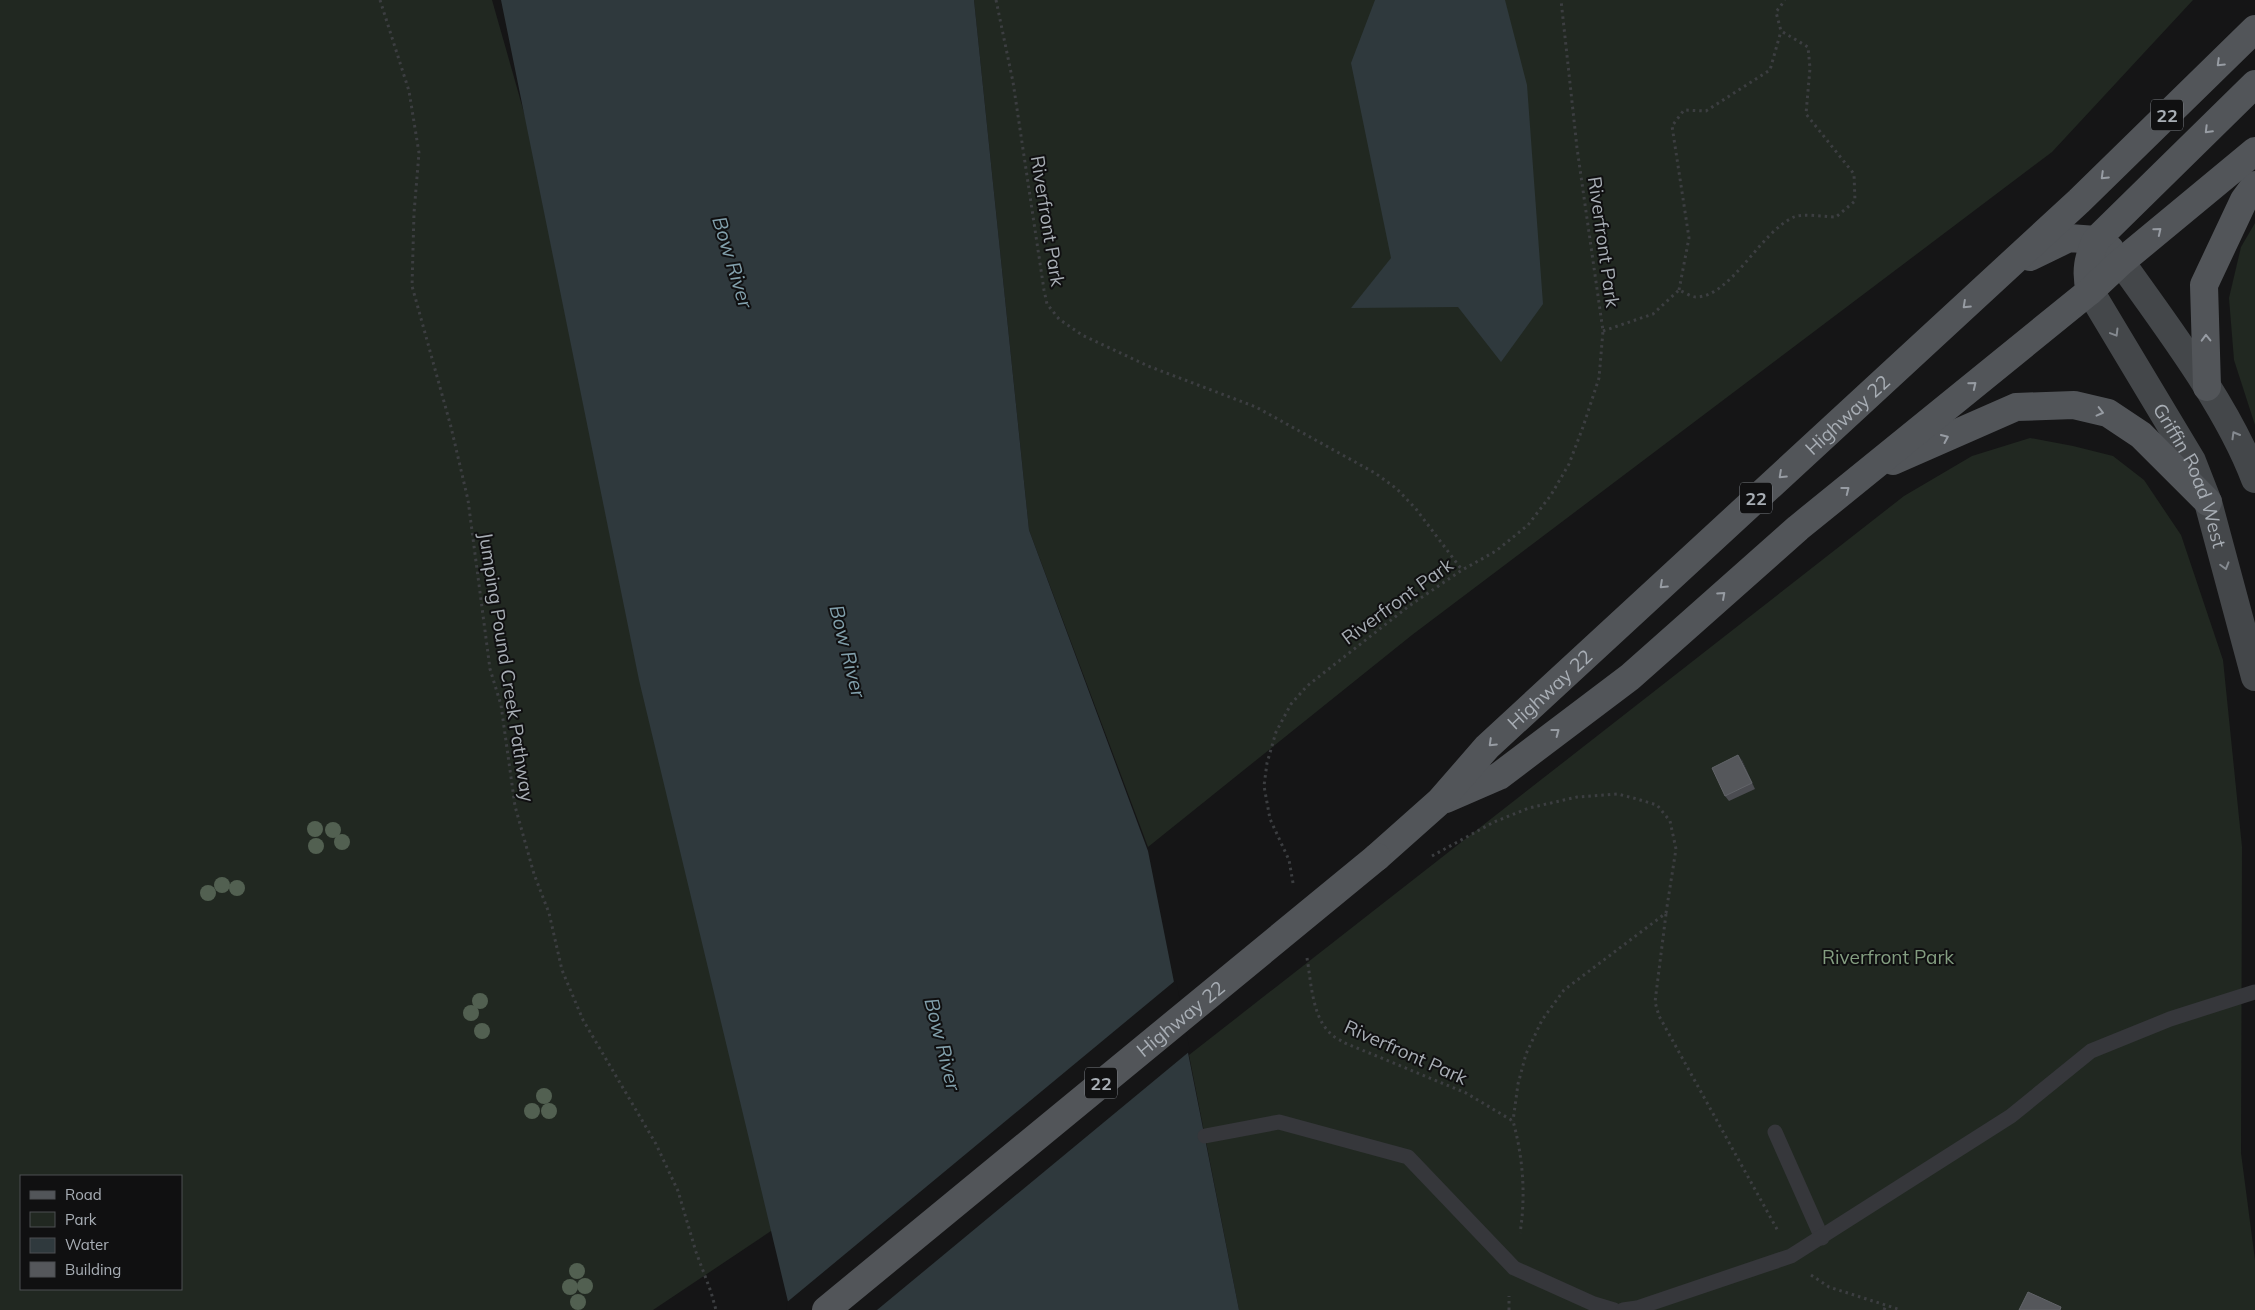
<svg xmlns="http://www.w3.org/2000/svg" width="2255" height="1310" viewBox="0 0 2255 1310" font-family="Mulish,sans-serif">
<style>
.green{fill:#212821;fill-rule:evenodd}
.water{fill:#2f393d}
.pier{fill:#151516}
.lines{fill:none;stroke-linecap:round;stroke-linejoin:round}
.path{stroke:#3c3e41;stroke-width:3;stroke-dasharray:2.5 4;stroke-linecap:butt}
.lane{stroke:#36373b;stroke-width:15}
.secondary{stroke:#44474a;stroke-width:28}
.primary{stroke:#525559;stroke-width:28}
.primary-bridge{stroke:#525559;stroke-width:28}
.tree{fill:#526051}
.wall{fill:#4b4c51}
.shaded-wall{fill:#313235}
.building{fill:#55575b;stroke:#626469}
.oneway{stroke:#979ca3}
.oneway2{stroke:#858a90}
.labels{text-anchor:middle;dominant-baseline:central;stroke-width:4;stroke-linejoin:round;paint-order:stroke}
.shield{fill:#101011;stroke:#7a7f84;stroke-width:1}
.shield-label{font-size:18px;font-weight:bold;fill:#a8aeb5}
.street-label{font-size:19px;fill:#a8aeb5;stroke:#101011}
.park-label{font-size:19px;fill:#849e81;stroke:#101011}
.water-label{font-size:20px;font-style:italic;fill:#82a0ac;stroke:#101011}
</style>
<rect width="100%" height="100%" fill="#151516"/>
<g class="green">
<path d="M0,0H492L633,496L789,1219L653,1310H0ZM21,1176H181V1289H21Z"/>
<path d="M974,0H2193L2052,152L1412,635L1148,847L1029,530Z"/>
<path d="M2255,223V425L2234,360L2229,298L2241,247Z"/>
<path d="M2030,438L2073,446L2113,456L2144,480L2181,535L2223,660L2242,847L2241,1153L2255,1260V1310H1239L1189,1055L1904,496L1972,456Z"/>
</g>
<g class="water">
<path d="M501,0H974L1029,530L1148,851L1239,1310H790L639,680Z"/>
<path d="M1375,0H1505L1527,85L1543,304L1501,362L1458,307L1351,308L1391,258L1351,63Z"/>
</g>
<path class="pier" d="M1176,980L1190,1051L877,1310H787L786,1303Z"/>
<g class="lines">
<g class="path">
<path d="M380,0L409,91L419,153L414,213L412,286L451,427L468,500L490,669L501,705L515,806L534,874L549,913L562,970L583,1020L656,1144L678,1191L696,1252L711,1292L716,1310"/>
<path d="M996,0L1013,82L1044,290L1047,304L1059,319L1082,335L1148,366L1256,407L1375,473L1397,489L1416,509L1462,570"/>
<path d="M1679,290L1689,238L1672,126L1684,110L1706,111L1770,70L1781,31"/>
<path d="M1603,331L1653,314L1679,290C1684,292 1691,297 1696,297C1731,297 1760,232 1794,217C1802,213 1826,217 1836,217L1855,201L1854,174L1806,114L1810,68L1808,47L1781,31L1776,12L1785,0"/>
<path d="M1432,856L1494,822L1529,808L1577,797L1618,794L1637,799L1657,805L1670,821L1676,849L1666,913L1564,990L1542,1020L1526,1054L1518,1084L1513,1121"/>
<path d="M1293,883L1289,860L1270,819L1264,786L1267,763L1276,732L1291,704L1307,686L1409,606L1462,570L1496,551L1528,525L1551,495L1569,464L1583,427L1599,378L1603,331L1577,148L1561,0"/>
<path d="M1666,914L1655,1002L1659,1016L1778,1231"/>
<path d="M1307,958C1311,981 1312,1015 1329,1032C1333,1037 1340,1040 1345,1043L1466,1093L1513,1121C1523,1157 1526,1196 1520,1233"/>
<path d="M1811,1275L1829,1287L1901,1310"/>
<path d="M1509,1310V1296"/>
<path d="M1884,1310L1886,1305"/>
</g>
<g class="lane">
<path d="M1775,1132L1822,1238"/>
<path d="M1205,1136L1279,1122L1408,1157L1514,1268L1594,1304L1614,1310"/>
<path d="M1623,1310L1637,1308L1791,1256L2011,1116L2091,1051L2170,1019L2255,992"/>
</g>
<g class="secondary">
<path d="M2121,262C2167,327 2227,405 2255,479"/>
<path id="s1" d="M2090,291L2192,461L2208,502L2255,677"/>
</g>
<g class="primary">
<path d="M2030,257L2069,238L2096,240L2110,249"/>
<path d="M2090,291C2085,272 2088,258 2096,240L2255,84"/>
<path d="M2207,387L2204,285L2244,200L2255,185"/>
<path d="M1893,461L2016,407L2074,405L2108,413L2141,435L2208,502"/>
<path d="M1446,799L1499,776L1630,677L1798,528L2090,291L2121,262L2255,151"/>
<path id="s2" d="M1377,857L1440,801L1487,747L2079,201L2255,29"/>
</g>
<path class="primary-bridge" id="s3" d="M826,1310L1377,857"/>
</g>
<g class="tree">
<circle cx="315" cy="829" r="8"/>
<circle cx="333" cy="830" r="8"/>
<circle cx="342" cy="842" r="8"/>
<circle cx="316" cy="846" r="8"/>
<circle cx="222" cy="885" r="8"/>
<circle cx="237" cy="888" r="8"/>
<circle cx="208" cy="893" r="8"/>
<circle cx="480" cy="1001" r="8"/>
<circle cx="471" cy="1013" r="8"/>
<circle cx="482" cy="1031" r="8"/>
<circle cx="544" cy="1096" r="8"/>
<circle cx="532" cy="1111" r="8"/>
<circle cx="549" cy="1111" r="8"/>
<circle cx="577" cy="1271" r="8"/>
<circle cx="585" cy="1286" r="8"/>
<circle cx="570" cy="1287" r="8"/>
<circle cx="578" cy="1302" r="8"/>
</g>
<path class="wall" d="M1742,760L1755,789L1729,801L1725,796Z"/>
<path class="shaded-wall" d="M1738,755L1742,760L1755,789Z"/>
<g class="building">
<path d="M1738,755L1752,783L1725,796L1712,768Z"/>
<path d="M2028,1292L2061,1307L2060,1310H2019Z"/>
</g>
<defs><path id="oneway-chevron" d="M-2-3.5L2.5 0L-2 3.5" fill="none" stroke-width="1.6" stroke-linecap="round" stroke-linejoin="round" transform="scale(1.25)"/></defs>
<g class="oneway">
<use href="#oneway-chevron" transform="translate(2220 63) rotate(136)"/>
<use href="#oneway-chevron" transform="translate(2208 130) rotate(135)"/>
<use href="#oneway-chevron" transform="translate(2104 176) rotate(136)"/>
<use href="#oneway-chevron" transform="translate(2158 231) rotate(-39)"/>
<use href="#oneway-chevron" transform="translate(1966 305) rotate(137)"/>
<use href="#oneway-chevron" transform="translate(2206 338) rotate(-91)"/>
<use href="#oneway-chevron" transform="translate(1973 385) rotate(-39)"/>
<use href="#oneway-chevron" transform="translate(2100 412) rotate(14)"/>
<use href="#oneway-chevron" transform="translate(1945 438) rotate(-24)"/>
<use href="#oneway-chevron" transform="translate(1782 475) rotate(137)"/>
<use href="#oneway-chevron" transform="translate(1846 490) rotate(-38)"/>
<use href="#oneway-chevron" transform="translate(1663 585) rotate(137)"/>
<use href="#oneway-chevron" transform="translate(1722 595) rotate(-42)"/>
<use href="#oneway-chevron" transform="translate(1556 732) rotate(-37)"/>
<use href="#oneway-chevron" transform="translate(1492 743) rotate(136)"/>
</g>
<g class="oneway2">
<use href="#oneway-chevron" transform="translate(2115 333) rotate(59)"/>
<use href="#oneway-chevron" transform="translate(2235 435) rotate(-120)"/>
<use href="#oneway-chevron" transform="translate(2225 566) rotate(74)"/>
</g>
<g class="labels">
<g class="shield">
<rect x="2151" y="99.5" width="32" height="31" rx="4"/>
<rect x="1740" y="482.5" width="32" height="31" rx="4"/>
<rect x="1085" y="1067.5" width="32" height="31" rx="4"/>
</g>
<g class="shield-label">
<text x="2167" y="115">22</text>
<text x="1756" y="498">22</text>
<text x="1101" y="1083">22</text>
</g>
<g class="street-label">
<text transform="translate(1048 221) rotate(81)">Riverfront Park</text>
<text transform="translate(1604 242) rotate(82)">Riverfront Park</text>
<text stroke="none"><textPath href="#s2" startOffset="646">Highway 22</textPath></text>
<text stroke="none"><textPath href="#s1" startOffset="211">Griffin Road West</textPath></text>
<text transform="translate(1397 601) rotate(-36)">Riverfront Park</text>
<text transform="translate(507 667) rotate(81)">Jumping Pound Creek Pathway</text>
<text stroke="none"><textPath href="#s2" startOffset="241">Highway 22</textPath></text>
<text stroke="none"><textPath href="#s3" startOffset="459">Highway 22</textPath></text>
<text transform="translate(1406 1052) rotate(24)">Riverfront Park</text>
</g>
<g class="park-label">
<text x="1888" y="957">Riverfront Park</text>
</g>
<g class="water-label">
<text transform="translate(733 262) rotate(73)">Bow River</text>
<text transform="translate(848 651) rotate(76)">Bow River</text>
<text transform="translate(943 1044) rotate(76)">Bow River</text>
</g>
</g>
<rect x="20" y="1175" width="162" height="115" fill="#101011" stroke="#4d4f53"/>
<rect x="30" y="1191" width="25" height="8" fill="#525559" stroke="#4d4f53"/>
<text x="65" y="1200" font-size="15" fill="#a8aeb5">Road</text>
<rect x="30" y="1212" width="25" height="15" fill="#212821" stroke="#4d4f53"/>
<text x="65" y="1225" font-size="15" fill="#a8aeb5">Park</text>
<rect x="30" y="1238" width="25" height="15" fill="#2f393d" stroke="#4d4f53"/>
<text x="65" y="1250" font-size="15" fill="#a8aeb5">Water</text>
<rect x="30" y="1262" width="25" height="15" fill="#55575b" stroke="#4d4f53"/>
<text x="65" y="1275" font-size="15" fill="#a8aeb5">Building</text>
</svg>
